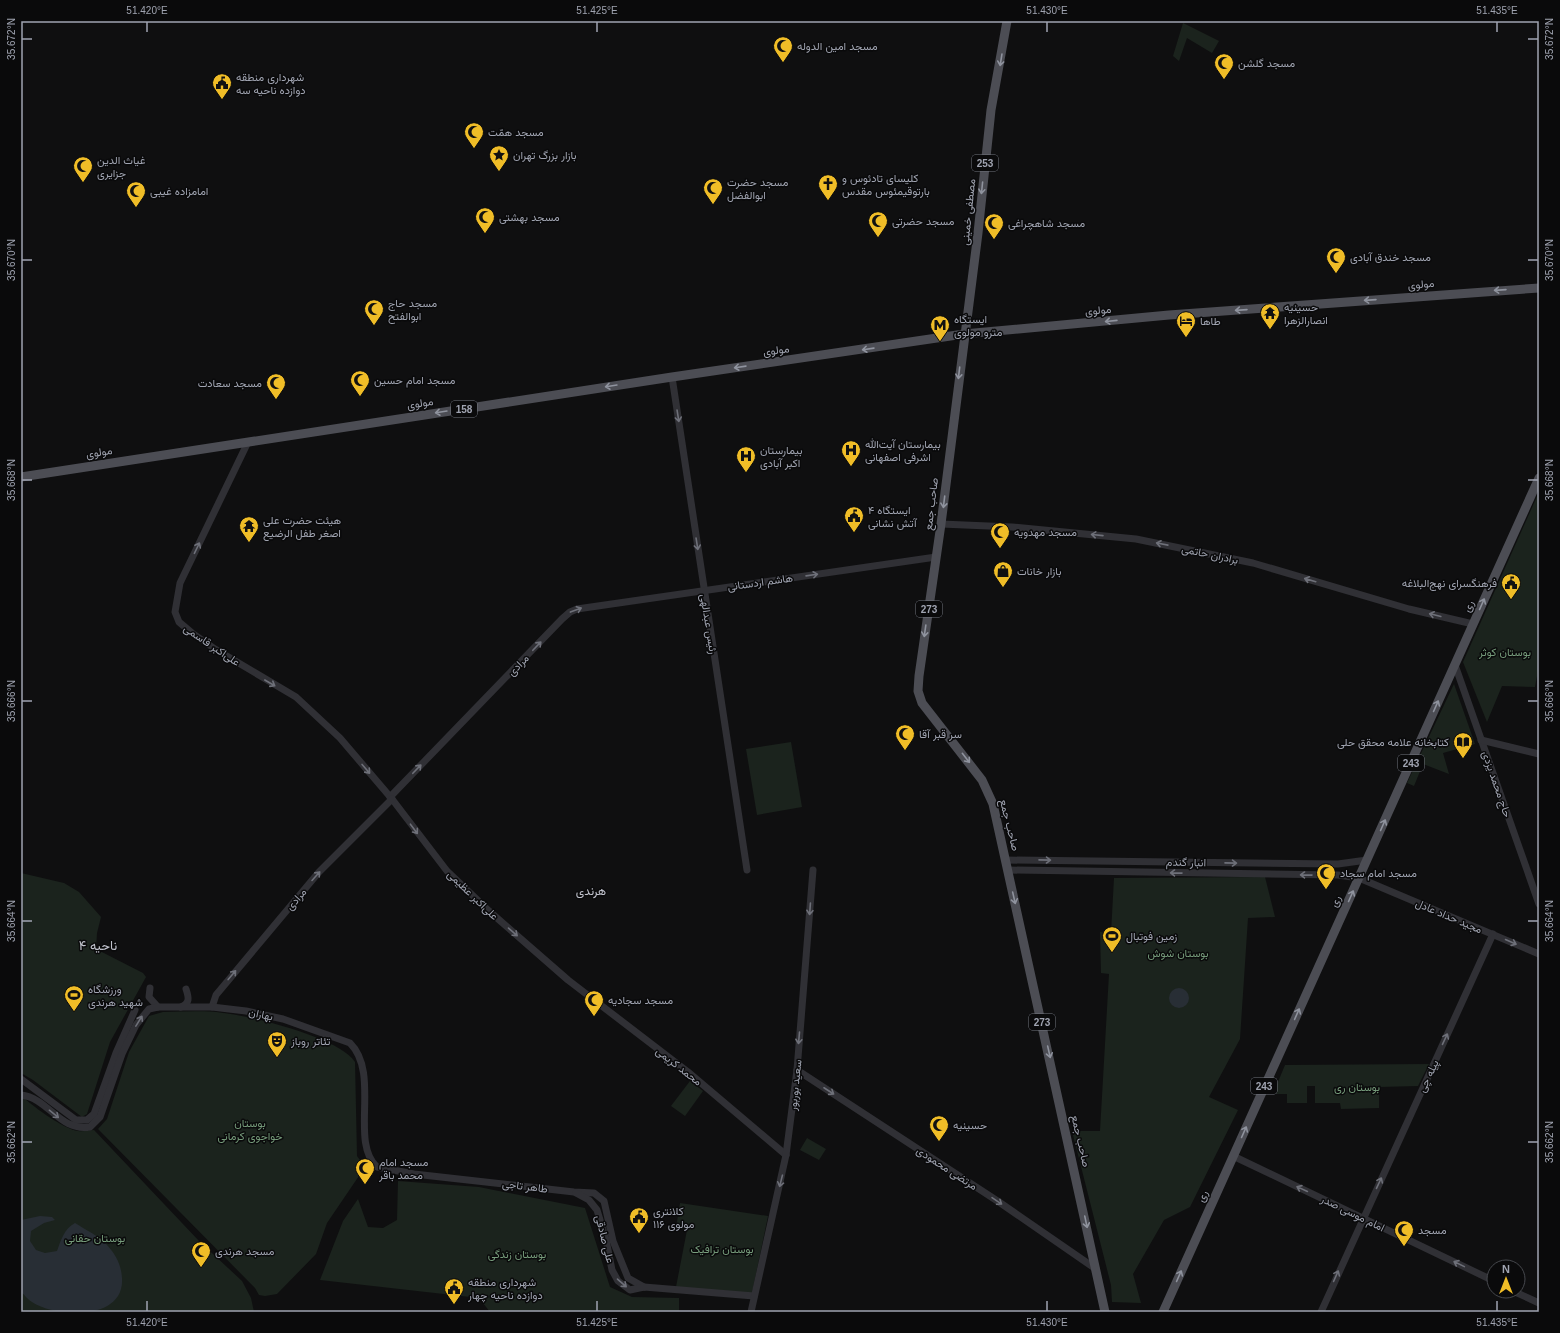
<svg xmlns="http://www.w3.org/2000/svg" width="1560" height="1333" viewBox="0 0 1560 1333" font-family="Arial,Vazirmatn,sans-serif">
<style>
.green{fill:#1b231d}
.water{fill:#282e35}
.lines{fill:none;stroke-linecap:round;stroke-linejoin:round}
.minor{stroke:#303035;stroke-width:7}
.major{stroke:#4c4d54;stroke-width:9}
.oneway{stroke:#8f939e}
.oneway2{stroke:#6e7079}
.ticks{fill:none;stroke:#a0a4b1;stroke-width:1.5}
.labels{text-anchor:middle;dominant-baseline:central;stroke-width:3;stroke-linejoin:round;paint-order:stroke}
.shield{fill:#0a0a0b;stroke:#73767f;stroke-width:1}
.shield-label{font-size:10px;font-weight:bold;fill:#a0a4b1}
.poi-label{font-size:11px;fill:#a0a4b1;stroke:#0a0a0b;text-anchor:start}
.street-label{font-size:11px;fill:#a0a4b1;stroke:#0a0a0b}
.park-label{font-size:11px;fill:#779d7c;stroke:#0a0a0b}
.neighbourhood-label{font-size:12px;fill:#c1c3cd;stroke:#0a0a0b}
.quarter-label{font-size:13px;fill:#c1c3cd;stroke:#0a0a0b}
.neatline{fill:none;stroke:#a0a4b1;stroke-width:1.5}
.ticks-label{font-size:10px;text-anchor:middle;fill:#a0a4b1}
</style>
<rect width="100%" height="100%" fill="#0f0f10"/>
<g class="green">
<path d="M1183,23L1219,41L1212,53L1187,38L1179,61L1173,56Z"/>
<path d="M1539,492V665L1535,687L1502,686L1487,722L1463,662Z"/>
<path d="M1454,684L1475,744L1443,753L1449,774L1423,764L1414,786L1407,783Z"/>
<path d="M791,742L802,807L757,815L746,749Z"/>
<path d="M21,873L64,883L79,892L101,917L97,933L96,949L143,973L146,977L110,1042L87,1114L82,1117L33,1080L21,1073Z"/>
<path d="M1265,877L1275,917L1248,918L1240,1039L1209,1097L1238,1110L1190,1207L1164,1220L1133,1274L1141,1303L1112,1302L1111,1285L1072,1131H1100L1109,974L1101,973L1100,932L1111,933L1114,878Z"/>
<path d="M163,1012C183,1012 203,1010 223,1013C252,1016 340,1038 355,1062L357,1156L365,1167L327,1223L316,1254L277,1294L265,1296L259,1295L255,1288L98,1129L107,1119L129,1052L149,1016Z"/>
<path d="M1429,1064L1418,1086L1379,1087V1108L1341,1109L1340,1103H1315V1086H1307V1103H1287V1094H1273L1285,1065Z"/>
<path d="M690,1081L703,1091L685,1116L671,1106Z"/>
<path d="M24,1098C35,1108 64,1129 78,1131C83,1132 89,1130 94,1130L199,1241L242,1281L251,1298L254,1312H21V1099Z"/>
<path d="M807,1138L826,1149L819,1160L800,1150Z"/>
<path d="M398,1181L479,1187L585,1208L610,1287L632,1297L679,1298V1312H490L479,1298L320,1280L343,1221L358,1199L368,1227L383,1228L397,1220Z"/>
<path d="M680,1203L768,1216L752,1293L676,1287L687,1230L676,1228Z"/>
</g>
<g class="water">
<circle cx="1179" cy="998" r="10"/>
<path d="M40,1216L52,1217L55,1220L44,1223L31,1231L30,1241L36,1250L45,1253L57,1251C61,1240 64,1229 75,1223C86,1230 99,1236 107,1245C116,1255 121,1264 122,1278C125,1320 58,1319 32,1302C28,1300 25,1295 21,1292V1220Z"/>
</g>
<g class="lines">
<g class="minor">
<path d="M672,377L747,870"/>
<path d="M248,442L180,583L175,612L179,622L192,633L215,649L296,697L340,738L392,799L447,871L489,911L568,980L688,1072L786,1155"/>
<path d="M941,524L1012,527L1136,539L1253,563L1409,609L1473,624"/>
<path d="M1455,665L1539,904"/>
<path d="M1481,740L1539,754"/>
<path d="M390,797L562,619L570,612L577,609L936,557"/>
<path d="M1006,860L1338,864L1367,860"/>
<path d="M1008,870L1338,875L1359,878L1539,954"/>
<path d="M150,988L149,997L158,1007"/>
<path d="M181,1007C190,1003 189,998 186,989"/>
<path d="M212,1007L216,995L319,872L392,799"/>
<path d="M797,1070L999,1202L1096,1269"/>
<path d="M21,1079L76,1120H87L94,1114L116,1053L135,1010"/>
<path d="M21,1095C49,1098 59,1132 90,1127L100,1117L122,1054L136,1025L149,1009L158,1007H212L246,1011L283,1019L350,1043C381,1074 349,1142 377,1167L414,1174L574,1192L594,1193L604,1201L613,1241L628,1278L644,1287"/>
<path d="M1233,1156L1494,1281"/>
<path d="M576,1193L589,1200L597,1210L606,1240L612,1270L618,1281L630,1290L644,1287L754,1296"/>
<path d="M1513,1291L1539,1303"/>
<path d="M751,1312L786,1155L797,1070L813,870"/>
<path d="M1321,1312L1493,934"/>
</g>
<g class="major">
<path d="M1007,21L991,110L978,233L941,524L919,676L918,691L922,703L982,780L993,804L1105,1312"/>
<path d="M21,477L672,377L964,334L1169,315L1539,288"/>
<path d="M1163,1312L1539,478"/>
</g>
</g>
<defs><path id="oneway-shaft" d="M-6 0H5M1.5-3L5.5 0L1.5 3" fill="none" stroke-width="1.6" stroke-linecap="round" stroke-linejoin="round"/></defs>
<g class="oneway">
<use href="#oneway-shaft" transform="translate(1001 60) rotate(99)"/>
<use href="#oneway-shaft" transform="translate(982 188) rotate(96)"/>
<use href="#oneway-shaft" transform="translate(1500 290) rotate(176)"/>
<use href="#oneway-shaft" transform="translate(1370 300) rotate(176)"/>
<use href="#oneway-shaft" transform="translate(1241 310) rotate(176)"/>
<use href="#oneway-shaft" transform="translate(1111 321) rotate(174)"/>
<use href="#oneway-shaft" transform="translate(868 349) rotate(172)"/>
<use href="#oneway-shaft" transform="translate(740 367) rotate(172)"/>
<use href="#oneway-shaft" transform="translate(959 373) rotate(97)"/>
<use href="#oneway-shaft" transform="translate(611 386) rotate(171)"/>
<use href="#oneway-shaft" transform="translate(441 412) rotate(171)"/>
<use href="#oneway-shaft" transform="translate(944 502) rotate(97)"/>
<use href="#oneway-shaft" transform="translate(1482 604) rotate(-66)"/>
<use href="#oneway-shaft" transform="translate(925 631) rotate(98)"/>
<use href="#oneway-shaft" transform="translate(1436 706) rotate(-66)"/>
<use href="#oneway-shaft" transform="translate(966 758) rotate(52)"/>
<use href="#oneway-shaft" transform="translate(1383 825) rotate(-66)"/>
<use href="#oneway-shaft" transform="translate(1351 896) rotate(-66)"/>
<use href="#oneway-shaft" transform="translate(1014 898) rotate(77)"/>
<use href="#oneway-shaft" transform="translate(1297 1014) rotate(-66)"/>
<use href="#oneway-shaft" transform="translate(1049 1052) rotate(77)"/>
<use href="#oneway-shaft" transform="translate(1244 1132) rotate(-66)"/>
<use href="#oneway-shaft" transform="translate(1086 1222) rotate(78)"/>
<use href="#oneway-shaft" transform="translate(1179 1276) rotate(-66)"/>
</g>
<g class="oneway2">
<use href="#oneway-shaft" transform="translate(678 416) rotate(81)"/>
<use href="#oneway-shaft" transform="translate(1097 535) rotate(-174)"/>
<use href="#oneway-shaft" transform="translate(697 544) rotate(81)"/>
<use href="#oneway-shaft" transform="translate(1162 544) rotate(-169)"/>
<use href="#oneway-shaft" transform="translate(197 548) rotate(-64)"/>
<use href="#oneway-shaft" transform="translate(812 575) rotate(-8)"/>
<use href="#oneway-shaft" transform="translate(1310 580) rotate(-164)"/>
<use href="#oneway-shaft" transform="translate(576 610) rotate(-20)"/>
<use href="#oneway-shaft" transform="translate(1435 615) rotate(-166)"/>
<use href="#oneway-shaft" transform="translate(537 646) rotate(-46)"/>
<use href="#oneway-shaft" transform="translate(270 683) rotate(30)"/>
<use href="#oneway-shaft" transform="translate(366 769) rotate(49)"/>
<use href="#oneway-shaft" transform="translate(417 769) rotate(-46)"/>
<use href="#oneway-shaft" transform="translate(414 829) rotate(53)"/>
<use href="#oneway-shaft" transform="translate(1045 860) rotate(1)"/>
<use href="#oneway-shaft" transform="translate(1231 863) rotate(1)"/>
<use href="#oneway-shaft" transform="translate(1176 873) rotate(-179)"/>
<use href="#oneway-shaft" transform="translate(1306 875) rotate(-179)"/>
<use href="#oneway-shaft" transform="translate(316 876) rotate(-48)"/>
<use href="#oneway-shaft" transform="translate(810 909) rotate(94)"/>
<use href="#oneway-shaft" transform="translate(513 932) rotate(41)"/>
<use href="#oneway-shaft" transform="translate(1511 942) rotate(24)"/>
<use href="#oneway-shaft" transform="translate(232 975) rotate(-50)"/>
<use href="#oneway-shaft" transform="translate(139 1021) rotate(-58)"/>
<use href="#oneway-shaft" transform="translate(799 1038) rotate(95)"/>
<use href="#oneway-shaft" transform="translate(1445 1039) rotate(-65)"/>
<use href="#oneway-shaft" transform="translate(829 1091) rotate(33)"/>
<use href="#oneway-shaft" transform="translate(54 1114) rotate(39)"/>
<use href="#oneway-shaft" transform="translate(781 1181) rotate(104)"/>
<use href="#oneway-shaft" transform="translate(1379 1183) rotate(-65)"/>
<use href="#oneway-shaft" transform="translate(1302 1189) rotate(-155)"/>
<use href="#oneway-shaft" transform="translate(997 1201) rotate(34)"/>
<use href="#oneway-shaft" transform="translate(1459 1264) rotate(-154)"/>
<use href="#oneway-shaft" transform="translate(1336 1276) rotate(-66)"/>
<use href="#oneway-shaft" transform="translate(622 1283) rotate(41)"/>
</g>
<path class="ticks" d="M147,22V32M597,22V32M1047,22V32M1497,22V32M22,39H32M1528,39H1538M22,260H32M1528,260H1538M22,480H32M1528,480H1538M22,701H32M1528,701H1538M22,921H32M1528,921H1538M22,1142H32M1528,1142H1538M147,1301V1311M597,1301V1311M1047,1301V1311M1497,1301V1311"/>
<defs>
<g id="mosque-pin" transform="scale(1)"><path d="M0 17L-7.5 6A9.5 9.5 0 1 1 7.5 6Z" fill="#f0bd27" stroke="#0a0a0b"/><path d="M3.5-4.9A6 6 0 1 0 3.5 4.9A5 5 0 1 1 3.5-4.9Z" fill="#111"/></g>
<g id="civic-pin" transform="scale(1)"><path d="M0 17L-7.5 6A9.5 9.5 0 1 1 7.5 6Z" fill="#f0bd27" stroke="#0a0a0b"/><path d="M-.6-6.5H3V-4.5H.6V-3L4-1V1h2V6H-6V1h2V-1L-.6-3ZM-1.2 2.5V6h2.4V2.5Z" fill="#111"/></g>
<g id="sight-pin" transform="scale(1)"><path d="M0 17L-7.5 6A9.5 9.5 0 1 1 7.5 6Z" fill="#f0bd27" stroke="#0a0a0b"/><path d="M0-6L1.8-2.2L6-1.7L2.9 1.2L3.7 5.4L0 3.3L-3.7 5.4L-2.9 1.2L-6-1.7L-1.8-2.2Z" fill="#111"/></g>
<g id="church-pin" transform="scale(1)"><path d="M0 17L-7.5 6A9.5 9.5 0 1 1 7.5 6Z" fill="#f0bd27" stroke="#0a0a0b"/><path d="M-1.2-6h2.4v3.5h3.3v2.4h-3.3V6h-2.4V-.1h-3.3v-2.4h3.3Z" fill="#111"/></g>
<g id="temple-pin" transform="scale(1)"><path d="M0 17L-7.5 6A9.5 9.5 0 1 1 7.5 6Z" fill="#f0bd27" stroke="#0a0a0b"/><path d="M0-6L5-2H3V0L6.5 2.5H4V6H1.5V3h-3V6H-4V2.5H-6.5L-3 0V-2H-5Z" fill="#111"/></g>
<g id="hotel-pin" transform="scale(1)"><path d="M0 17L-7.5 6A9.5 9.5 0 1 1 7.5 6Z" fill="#f0bd27" stroke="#0a0a0b"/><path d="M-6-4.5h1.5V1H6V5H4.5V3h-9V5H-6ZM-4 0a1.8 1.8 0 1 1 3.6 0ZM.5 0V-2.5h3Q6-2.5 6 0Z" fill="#111"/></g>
<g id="metro-pin" transform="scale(1)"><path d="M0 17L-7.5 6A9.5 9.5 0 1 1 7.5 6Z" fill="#f0bd27" stroke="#0a0a0b"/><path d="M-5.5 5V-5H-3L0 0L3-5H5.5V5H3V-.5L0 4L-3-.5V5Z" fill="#111"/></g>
<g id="hospital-pin" transform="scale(1)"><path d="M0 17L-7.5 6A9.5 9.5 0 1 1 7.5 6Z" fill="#f0bd27" stroke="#0a0a0b"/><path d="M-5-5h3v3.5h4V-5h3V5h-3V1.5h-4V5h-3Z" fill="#111"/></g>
<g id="shop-pin" transform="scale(1)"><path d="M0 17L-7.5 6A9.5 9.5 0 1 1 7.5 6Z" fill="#f0bd27" stroke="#0a0a0b"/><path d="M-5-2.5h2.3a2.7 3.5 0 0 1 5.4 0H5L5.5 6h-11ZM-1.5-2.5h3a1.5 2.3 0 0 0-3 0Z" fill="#111"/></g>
<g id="library-pin" transform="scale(1)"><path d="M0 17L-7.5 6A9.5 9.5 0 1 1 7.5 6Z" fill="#f0bd27" stroke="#0a0a0b"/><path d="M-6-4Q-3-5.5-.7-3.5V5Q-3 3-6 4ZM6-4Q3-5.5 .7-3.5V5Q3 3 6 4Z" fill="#111"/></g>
<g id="stadium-pin" transform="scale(1)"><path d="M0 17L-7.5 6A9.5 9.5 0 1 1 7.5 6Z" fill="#f0bd27" stroke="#0a0a0b"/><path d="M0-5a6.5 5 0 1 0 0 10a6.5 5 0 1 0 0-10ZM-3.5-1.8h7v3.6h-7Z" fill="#111"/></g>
<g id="theatre-pin" transform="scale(1)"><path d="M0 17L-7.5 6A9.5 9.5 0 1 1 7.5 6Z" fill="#f0bd27" stroke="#0a0a0b"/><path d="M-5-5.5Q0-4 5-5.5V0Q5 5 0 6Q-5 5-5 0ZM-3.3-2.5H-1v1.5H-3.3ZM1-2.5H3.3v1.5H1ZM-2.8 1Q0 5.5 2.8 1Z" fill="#111"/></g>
</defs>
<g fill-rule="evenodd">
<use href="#mosque-pin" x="783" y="46"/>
<use href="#mosque-pin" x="1224" y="63"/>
<use href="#civic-pin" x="222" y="83"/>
<use href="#mosque-pin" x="474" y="132"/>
<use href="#sight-pin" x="499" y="155"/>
<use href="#mosque-pin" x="83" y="166"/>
<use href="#church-pin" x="828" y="184"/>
<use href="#mosque-pin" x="713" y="188"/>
<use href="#mosque-pin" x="136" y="191"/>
<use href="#mosque-pin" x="485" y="217"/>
<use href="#mosque-pin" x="878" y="221"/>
<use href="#mosque-pin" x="994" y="223"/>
<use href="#mosque-pin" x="1336" y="257"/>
<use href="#mosque-pin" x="374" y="309"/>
<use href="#temple-pin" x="1270" y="313"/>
<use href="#hotel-pin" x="1186" y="321"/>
<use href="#metro-pin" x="940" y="325"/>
<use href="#mosque-pin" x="360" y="380"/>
<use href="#mosque-pin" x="276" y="383"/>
<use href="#hospital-pin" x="851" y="450"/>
<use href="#hospital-pin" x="746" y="456"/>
<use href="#civic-pin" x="854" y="516"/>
<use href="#temple-pin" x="249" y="526"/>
<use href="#mosque-pin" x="1000" y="532"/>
<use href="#shop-pin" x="1003" y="571"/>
<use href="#civic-pin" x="1511" y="583"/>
<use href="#mosque-pin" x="905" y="734"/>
<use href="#library-pin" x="1463" y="742"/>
<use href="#mosque-pin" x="1326" y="873"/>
<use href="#stadium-pin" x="1112" y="936"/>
<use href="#stadium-pin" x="74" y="995"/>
<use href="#mosque-pin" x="594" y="1000"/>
<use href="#theatre-pin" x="277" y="1041"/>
<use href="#mosque-pin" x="939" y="1125"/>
<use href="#mosque-pin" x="365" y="1168"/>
<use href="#civic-pin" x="639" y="1217"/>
<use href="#mosque-pin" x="1404" y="1230"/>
<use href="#mosque-pin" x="201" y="1251"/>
<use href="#civic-pin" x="454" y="1288"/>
</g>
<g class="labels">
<g class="shield">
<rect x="972" y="155" width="26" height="16" rx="3"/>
<rect x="451" y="401" width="26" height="16" rx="3"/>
<rect x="916" y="601" width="26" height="16" rx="3"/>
<rect x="1398" y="755" width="26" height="16" rx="3"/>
<rect x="1029" y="1014" width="26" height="16" rx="3"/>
<rect x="1251" y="1078" width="26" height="16" rx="3"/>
</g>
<g class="shield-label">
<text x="985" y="163">253</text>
<text x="464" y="409">158</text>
<text x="929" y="609">273</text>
<text x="1411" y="763">243</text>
<text x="1042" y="1022">273</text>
<text x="1264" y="1086">243</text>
</g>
<g class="poi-label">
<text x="797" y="46">مسجد امین الدوله</text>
<text x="1238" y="63">مسجد گلشن</text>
<text x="236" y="77">شهرداری منطقه<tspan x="236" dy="13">دوازده ناحیه سه</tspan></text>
<text x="488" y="132">مسجد همّت</text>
<text x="513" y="155">بازار بزرگ تهران</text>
<text x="97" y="160">غیاث الدین<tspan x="97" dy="13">جزایری</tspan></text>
<text x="842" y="178">کلیسای تادئوس و<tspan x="842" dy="13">بارتوقیمئوس مقدس</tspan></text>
<text x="727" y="182">مسجد حضرت<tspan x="727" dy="13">ابوالفضل</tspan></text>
<text x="150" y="191">امامزاده غیبی</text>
<text x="499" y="217">مسجد بهشتی</text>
<text x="892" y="221">مسجد حضرتی</text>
<text x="1008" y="223">مسجد شاهچراغی</text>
<text x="1350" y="257">مسجد خندق آبادی</text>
<text x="388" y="303">مسجد حاج<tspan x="388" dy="13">ابوالفتح</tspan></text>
<text x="1284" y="307">حسینیه<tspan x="1284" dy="13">انصارالزهرا</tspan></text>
<text x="954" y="319">ایستگاه<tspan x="954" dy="13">مترو مولوی</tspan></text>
<text x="1200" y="321">طاها</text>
<text x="374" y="380">مسجد امام حسین</text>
<text x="262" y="383" text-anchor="end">مسجد سعادت</text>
<text x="865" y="444">بیمارستان آیت‌الله<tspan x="865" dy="13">اشرفی اصفهانی</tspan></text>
<text x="760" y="450">بیمارستان<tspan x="760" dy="13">اکبر آبادی</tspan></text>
<text x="868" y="510">ایستگاه ۴<tspan x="868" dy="13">آتش نشانی</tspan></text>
<text x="263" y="520">هیئت حضرت علی<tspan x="263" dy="13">اصغر طفل الرضیع</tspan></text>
<text x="1014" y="532">مسجد مهدویه</text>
<text x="1017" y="571">بازار خانات</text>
<text x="1497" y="583" text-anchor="end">فرهنگسرای نهج‌البلاغه</text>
<text x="919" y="734">سر قبر آقا</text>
<text x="1449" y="742" text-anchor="end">کتابخانه علامه محقق حلی</text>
<text x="1340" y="873">مسجد امام سجاد</text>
<text x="1126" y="936">زمین فوتبال</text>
<text x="88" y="989">ورزشگاه<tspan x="88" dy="13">شهید هرندی</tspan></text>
<text x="608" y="1000">مسجد سجادیه</text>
<text x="291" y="1041">تئاتر روباز</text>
<text x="953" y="1125">حسینیه</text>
<text x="379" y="1162">مسجد امام<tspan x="379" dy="13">محمد باقر</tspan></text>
<text x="653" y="1211">کلانتری<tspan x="653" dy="13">۱۱۶ مولوی</tspan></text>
<text x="1418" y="1230">مسجد</text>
<text x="215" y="1251">مسجد هرندی</text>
<text x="468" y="1282">شهرداری منطقه<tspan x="468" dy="13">دوازده ناحیه چهار</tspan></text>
</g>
<g class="street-label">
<text transform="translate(968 212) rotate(-84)">مصطفی خمینی</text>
<text transform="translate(1421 284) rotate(-5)">مولوی</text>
<text transform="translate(1098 310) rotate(-6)">مولوی</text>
<text transform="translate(776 350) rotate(-8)">مولوی</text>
<text transform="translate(420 403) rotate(-9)">مولوی</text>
<text transform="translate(99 452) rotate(-9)">مولوی</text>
<text transform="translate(931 504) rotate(-83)">صاحب جمع</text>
<text transform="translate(1210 554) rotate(12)">برادران حاتمی</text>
<text transform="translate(760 582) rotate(-8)">هاشم اردستانی</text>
<text transform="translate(1468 606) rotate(-66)">ری</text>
<text transform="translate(709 624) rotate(81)">رئیس عبدالهی</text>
<text transform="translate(212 645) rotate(34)">علی‌اکبر قاسمی</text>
<text transform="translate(518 665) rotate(-46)">مرادی</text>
<text transform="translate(1497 784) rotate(71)">حاج محمد یزدی</text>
<text transform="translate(1010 825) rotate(76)">صاحب جمع</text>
<text transform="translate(1186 862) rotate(1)">انبار گندم</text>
<text transform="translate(473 895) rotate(44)">علی‌اکبر عظیمی</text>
<text transform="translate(296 899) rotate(-49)">مرادی</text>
<text transform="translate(1335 901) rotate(-66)">ری</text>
<text transform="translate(1449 916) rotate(23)">مجید حداد عادل</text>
<text transform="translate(261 1014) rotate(12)">بهاران</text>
<text transform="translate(679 1066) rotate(38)">محمد کریمی</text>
<text transform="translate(1428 1076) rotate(-65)">پیله چی</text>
<text transform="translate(795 1085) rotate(-84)">سعید بوربور</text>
<text transform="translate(1081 1141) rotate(77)">صاحب جمع</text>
<text transform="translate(947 1168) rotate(33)">مرتضی محمودی</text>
<text transform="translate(525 1186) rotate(7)">طاهر تاجی</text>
<text transform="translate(1202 1196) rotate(-66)">ری</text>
<text transform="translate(1353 1213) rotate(26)">امام موسی صدر</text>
<text transform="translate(605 1239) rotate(76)">علی صادقی</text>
</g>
<g class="park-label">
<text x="1505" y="652">بوستان کوثر</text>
<text x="1178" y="953">بوستان شوش</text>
<text x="1357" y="1087">بوستان ری</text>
<text x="250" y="1123">بوستان<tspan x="250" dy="13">خواجوی کرمانی</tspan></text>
<text x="95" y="1238">بوستان حقانی</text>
<text x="722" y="1249">بوستان ترافیک</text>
<text x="517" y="1254">بوستان زندگی</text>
</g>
<g class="neighbourhood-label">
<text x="591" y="891">هرندی</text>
</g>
<g class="quarter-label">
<text x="98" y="945">ناحیه ۴</text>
</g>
</g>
<rect width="1560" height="1333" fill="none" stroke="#0a0a0b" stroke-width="44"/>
<g transform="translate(1506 1279)"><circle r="19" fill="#0a0a0b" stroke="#46484d"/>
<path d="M0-3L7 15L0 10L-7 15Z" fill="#f0bd27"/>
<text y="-6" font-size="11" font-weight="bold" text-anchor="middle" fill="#a0a4b1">N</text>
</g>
<rect x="22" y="22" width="1516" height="1289" class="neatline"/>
<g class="ticks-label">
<text x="147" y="14">51.420°E</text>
<text x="597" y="14">51.425°E</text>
<text x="1047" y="14">51.430°E</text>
<text x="1497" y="14">51.435°E</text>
<text transform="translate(11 39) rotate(-90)" y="4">35.672°N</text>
<text transform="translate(1549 39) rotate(-90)" y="4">35.672°N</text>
<text transform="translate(11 260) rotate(-90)" y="4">35.670°N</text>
<text transform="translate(1549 260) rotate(-90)" y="4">35.670°N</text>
<text transform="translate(11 480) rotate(-90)" y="4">35.668°N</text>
<text transform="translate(1549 480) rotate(-90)" y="4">35.668°N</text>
<text transform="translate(11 701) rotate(-90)" y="4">35.666°N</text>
<text transform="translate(1549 701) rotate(-90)" y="4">35.666°N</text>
<text transform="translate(11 921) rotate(-90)" y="4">35.664°N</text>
<text transform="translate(1549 921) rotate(-90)" y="4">35.664°N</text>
<text transform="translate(11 1142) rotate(-90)" y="4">35.662°N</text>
<text transform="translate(1549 1142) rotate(-90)" y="4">35.662°N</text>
<text x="147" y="1326">51.420°E</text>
<text x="597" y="1326">51.425°E</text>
<text x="1047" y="1326">51.430°E</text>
<text x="1497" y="1326">51.435°E</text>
</g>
</svg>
